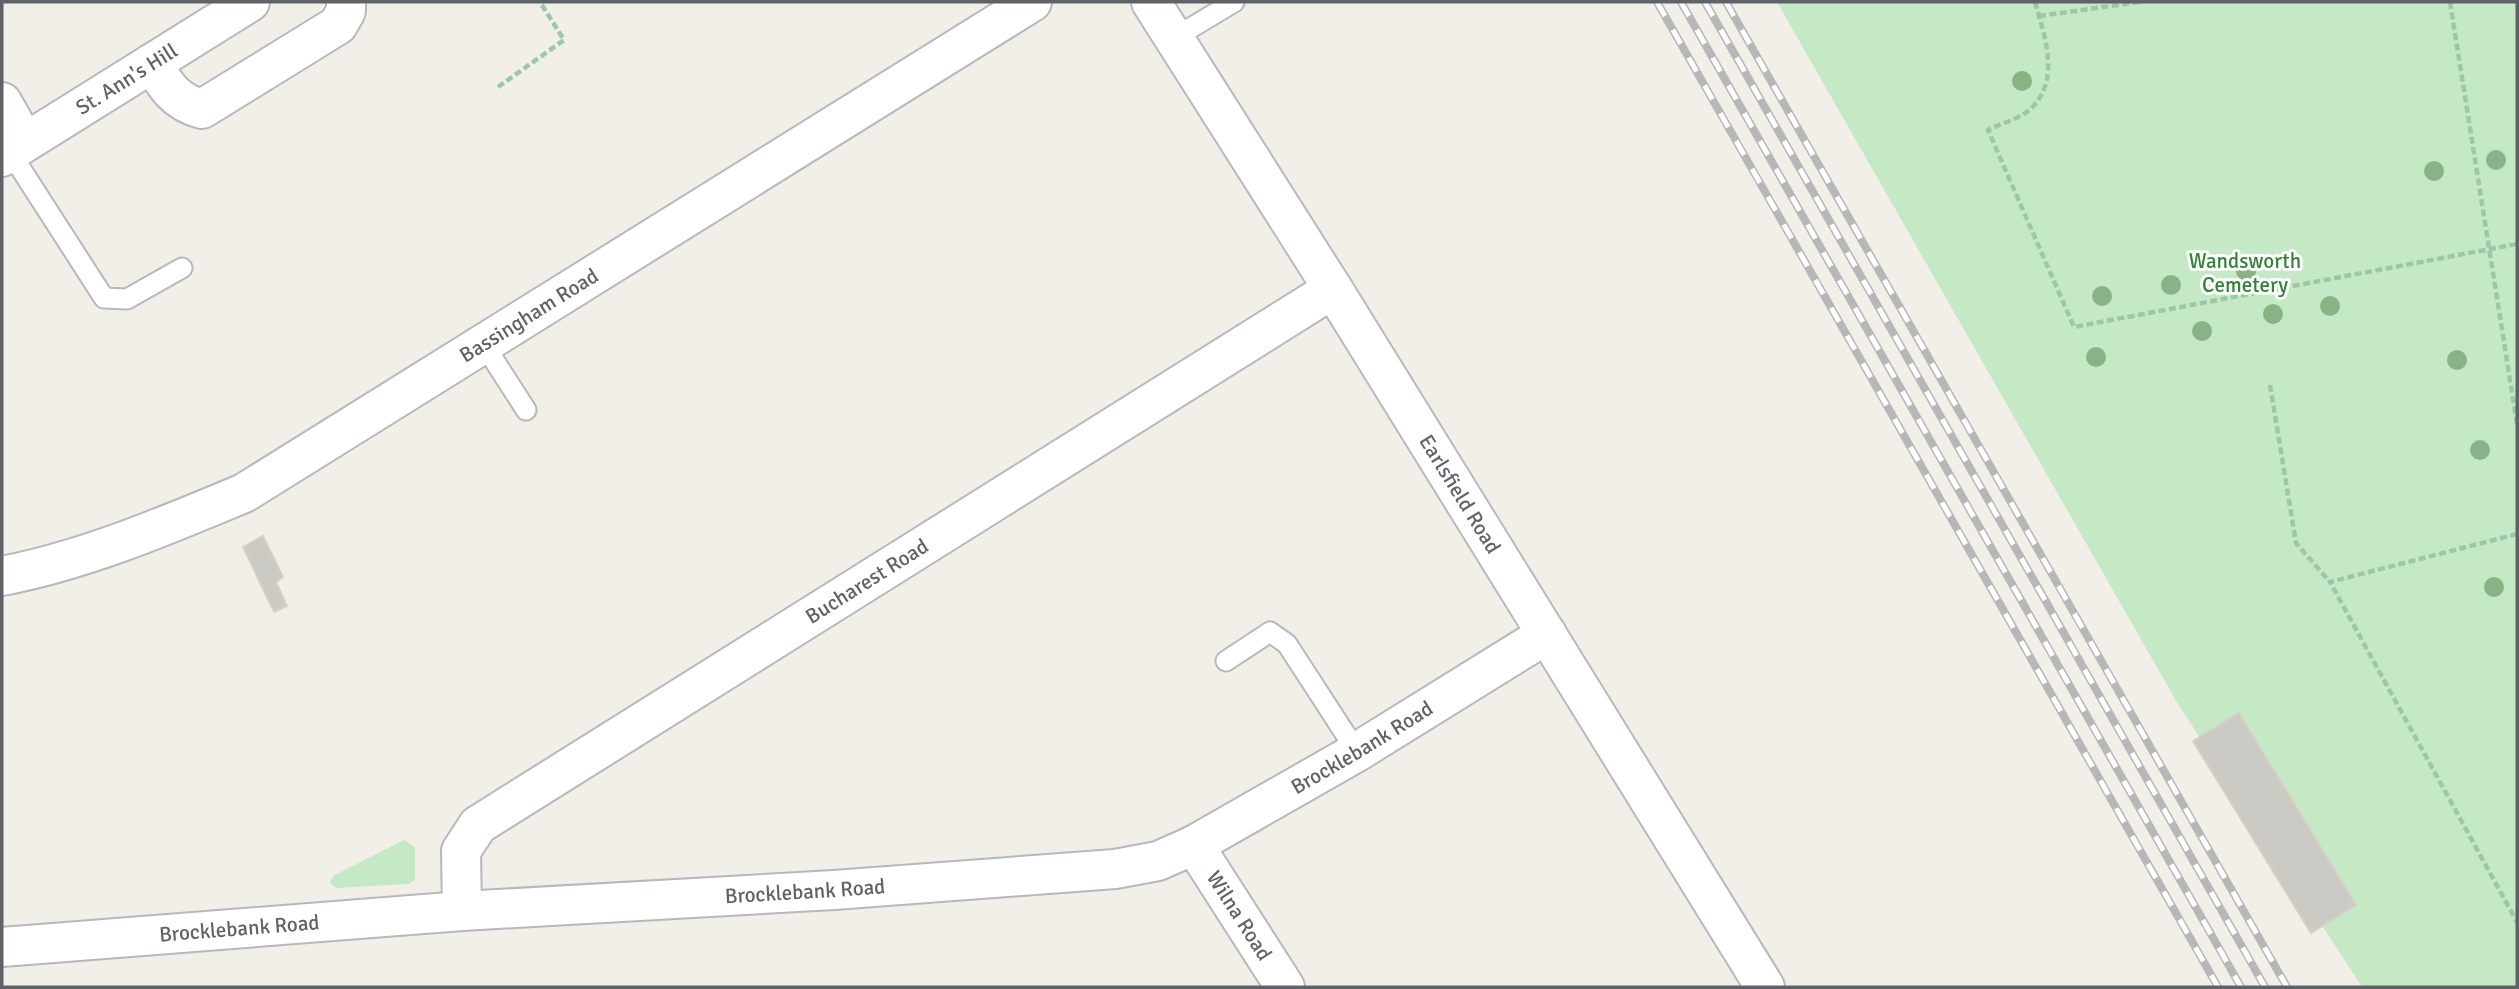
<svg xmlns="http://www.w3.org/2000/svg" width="2519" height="989" viewBox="0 0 2519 989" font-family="Signika,sans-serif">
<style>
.green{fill:#c5e8c5}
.building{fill:#cccac5;stroke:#d6d1c6;stroke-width:2}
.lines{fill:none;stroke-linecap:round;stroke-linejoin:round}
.service-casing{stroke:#b5b8bc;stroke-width:23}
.minor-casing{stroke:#b5b8bc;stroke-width:42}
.tertiary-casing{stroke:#b5b8bc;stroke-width:42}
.secondary-casing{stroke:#b6babf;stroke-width:42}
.path{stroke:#9cc7a9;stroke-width:4.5;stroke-dasharray:7 3.5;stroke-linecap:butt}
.service{stroke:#fff;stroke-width:19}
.minor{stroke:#fff;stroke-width:38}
.tertiary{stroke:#fff;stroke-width:38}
.secondary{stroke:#fff;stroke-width:38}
.rail-casing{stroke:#b6b7b8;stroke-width:8}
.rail{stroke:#fff;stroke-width:5;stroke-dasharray:16;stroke-linecap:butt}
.tree{fill:#89b387}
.labels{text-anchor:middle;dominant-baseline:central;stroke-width:6;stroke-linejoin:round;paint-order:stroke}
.street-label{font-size:21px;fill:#5f6368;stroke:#fff}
.park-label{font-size:21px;fill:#348238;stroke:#fff}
</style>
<rect width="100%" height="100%" fill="#f1efe8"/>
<g class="green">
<path d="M1777,2H2517V987H2362L2178,704Z"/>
<path d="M404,840L415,847V880L408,884L336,888L330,883L333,876Z"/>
</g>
<g class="building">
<path d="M263,536L283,577L276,582L287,606L274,612L243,547Z"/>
<path d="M2239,713L2356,905L2311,933L2193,741Z"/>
</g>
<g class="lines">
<g class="service-casing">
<g id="service">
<path d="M1174,38L1234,2"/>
<path d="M10,152L104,298L127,299L182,268"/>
<path d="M483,343L526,410"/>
<path d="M1226,661L1270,632L1287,644L1357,752"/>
</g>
</g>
<g class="minor-casing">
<g id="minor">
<path d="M152,63C165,85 175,102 202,109L338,25L346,11V2"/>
<path d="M2,102L25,142"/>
<path id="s1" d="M2,576C85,560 165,526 244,493L1032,2"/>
<path id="s2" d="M1194,845L1285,987"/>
<path id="s3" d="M462,911L461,851L478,825L1333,289"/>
<path id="s4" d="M2,947L462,911L834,890L1115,869L1158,861L1194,845L1357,752L1547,634"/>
</g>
</g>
<g class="tertiary-casing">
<g id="tertiary">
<path id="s5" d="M2,157L250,2"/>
</g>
</g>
<g class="secondary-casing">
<g id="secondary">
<path id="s6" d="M1151,2L1333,289L1765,987"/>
</g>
</g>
<g class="path">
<path d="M2035,2C2045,37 2062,83 2028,111C2018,119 2000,124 1988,130L2074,327L2517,244"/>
<path d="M2450,2L2517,424"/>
<path d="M2039,16L2140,2"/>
<path d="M498,87L564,40L540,2"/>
<path d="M2270,385L2296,543L2330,582"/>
<path d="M2517,534L2330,582L2517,922"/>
</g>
<use href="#service" class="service"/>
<use href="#minor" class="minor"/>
<use href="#tertiary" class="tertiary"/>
<use href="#secondary" class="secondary"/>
<g class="rail-casing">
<g id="rail">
<path d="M1657,2L2218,987"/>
<path d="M1681,2L2241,987"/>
<path d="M1705,2L2265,987"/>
<path d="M1726,2L2287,987"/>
</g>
</g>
<use href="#rail" class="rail"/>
</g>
<g class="tree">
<circle cx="2022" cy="81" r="10"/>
<circle cx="2496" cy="160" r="10"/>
<circle cx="2434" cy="171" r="10"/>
<circle cx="2246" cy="271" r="10"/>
<circle cx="2171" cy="285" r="10"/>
<circle cx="2102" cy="296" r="10"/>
<circle cx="2330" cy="306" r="10"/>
<circle cx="2273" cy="314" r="10"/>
<circle cx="2202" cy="331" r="10"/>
<circle cx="2096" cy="357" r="10"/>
<circle cx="2457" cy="360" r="10"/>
<circle cx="2480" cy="450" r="10"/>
<circle cx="2494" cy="587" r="10"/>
</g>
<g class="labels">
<g class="street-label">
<text stroke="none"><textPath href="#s5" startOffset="147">St. Ann's Hill</textPath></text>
<text stroke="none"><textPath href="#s1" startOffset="592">Bassingham Road</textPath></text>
<text stroke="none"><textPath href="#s6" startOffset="581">Earlsfield Road</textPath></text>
<text stroke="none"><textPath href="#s3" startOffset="550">Bucharest Road</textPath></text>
<text stroke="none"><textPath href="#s4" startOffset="1393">Brocklebank Road</textPath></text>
<text stroke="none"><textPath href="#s4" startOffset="805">Brocklebank Road</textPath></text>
<text stroke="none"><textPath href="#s2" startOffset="84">Wilna Road</textPath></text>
<text stroke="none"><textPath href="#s4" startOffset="238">Brocklebank Road</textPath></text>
</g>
<g class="park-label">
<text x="2245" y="261">Wandsworth<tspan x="2245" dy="24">Cemetery</tspan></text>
</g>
</g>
<rect width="2519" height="989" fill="none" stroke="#5f6368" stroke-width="7"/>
</svg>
